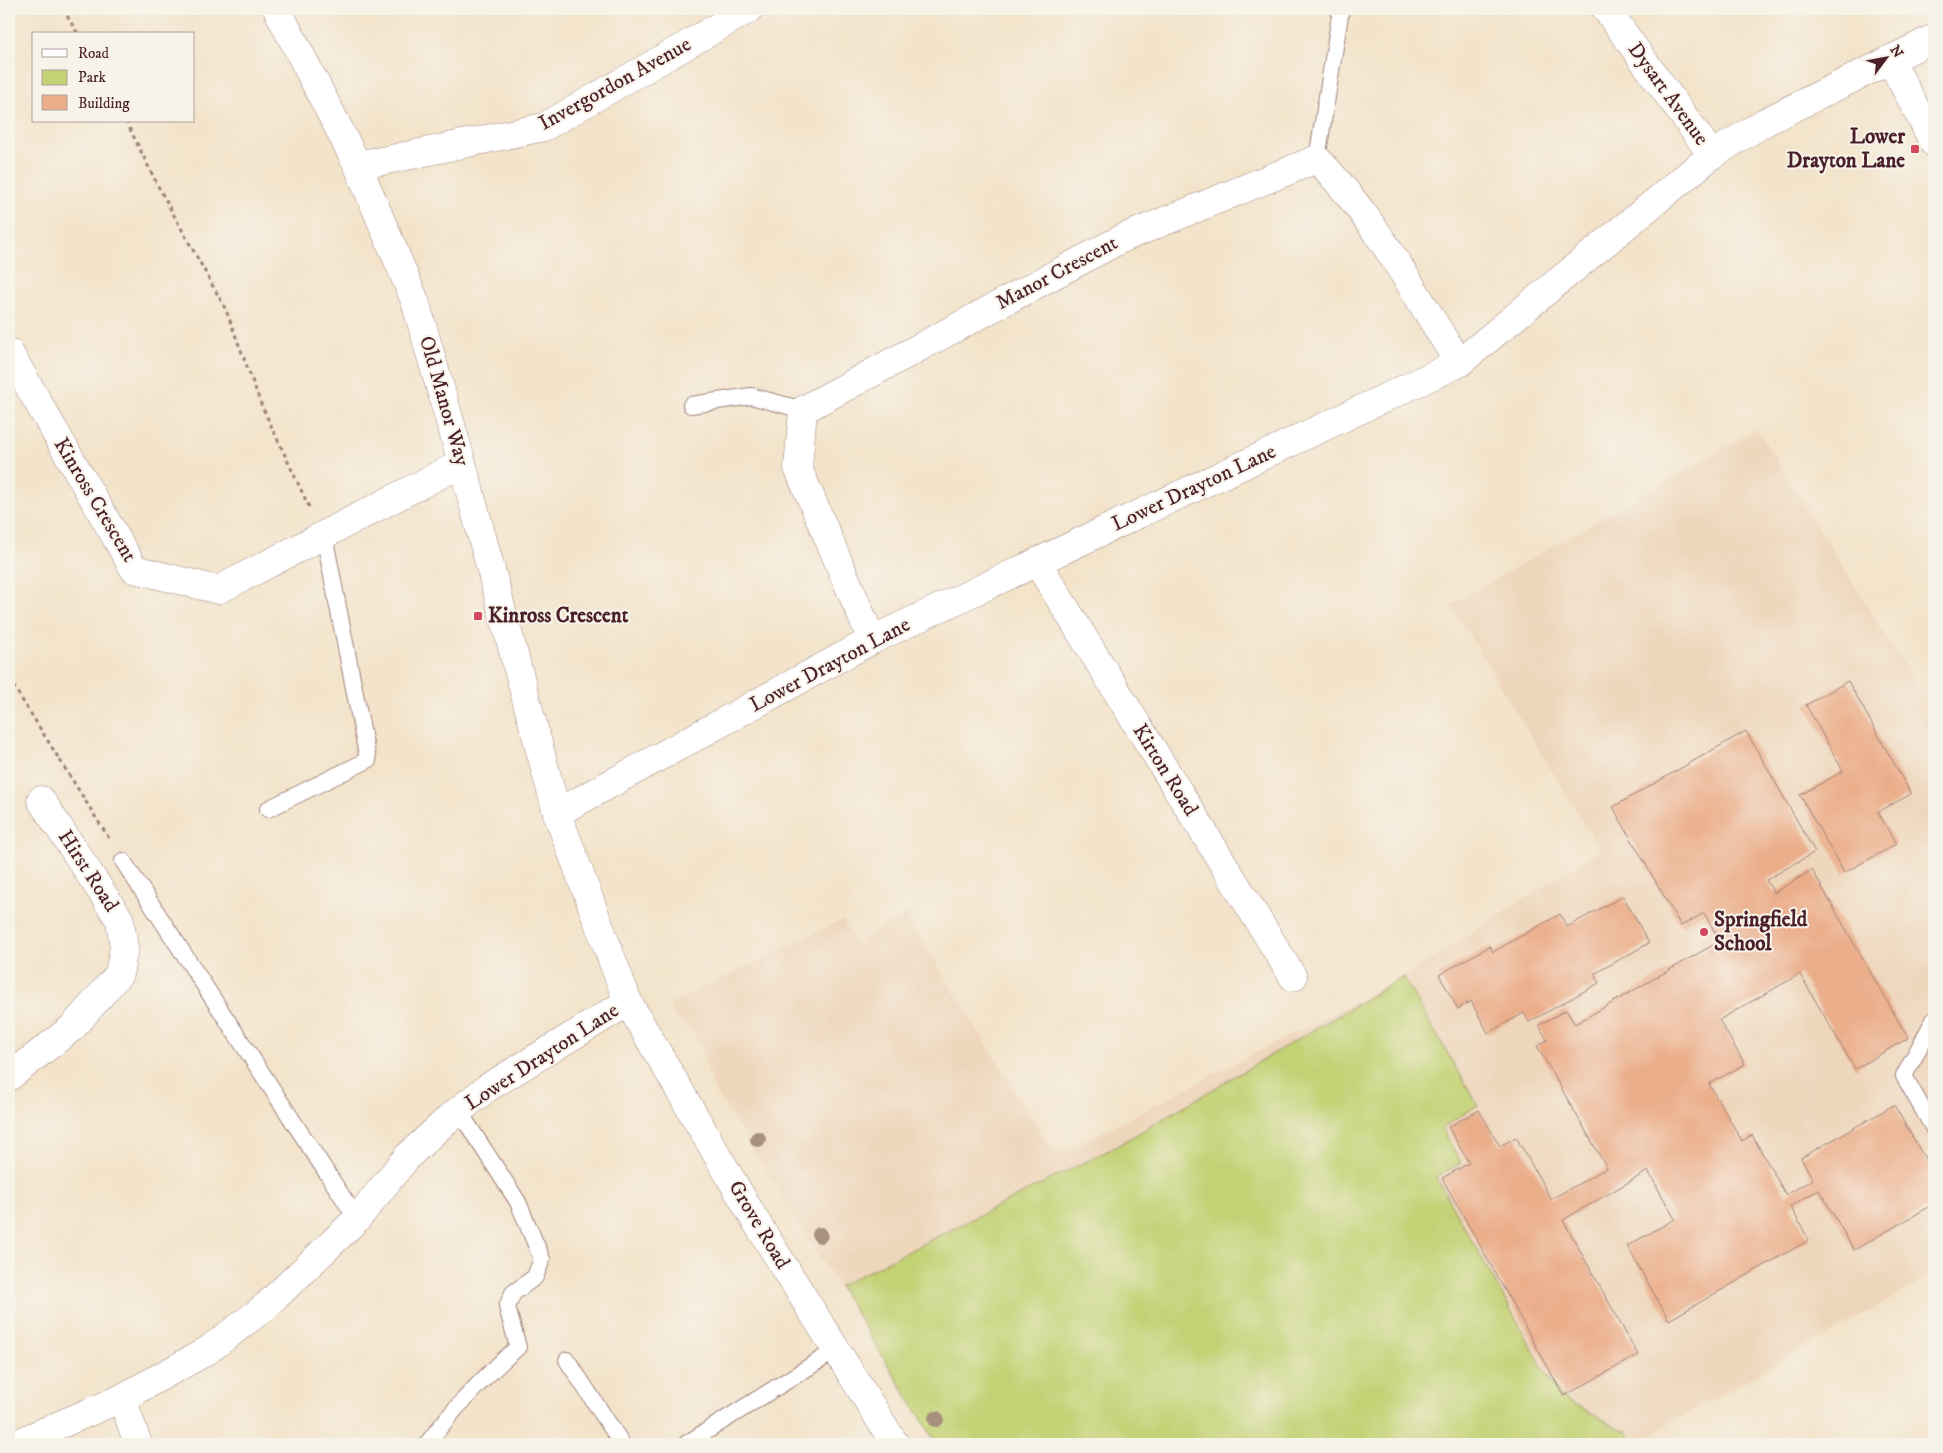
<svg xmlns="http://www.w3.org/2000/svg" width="1943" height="1453" viewBox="0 0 1943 1453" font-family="'IM FELL DW Pica',serif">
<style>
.built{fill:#eed6bb}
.green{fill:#c3d275;stroke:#867850}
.building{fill:#ebae8b}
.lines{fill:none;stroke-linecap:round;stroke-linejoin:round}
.service-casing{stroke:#9e817a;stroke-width:18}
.minor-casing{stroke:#9e817a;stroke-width:29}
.tertiary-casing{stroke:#9e817a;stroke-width:29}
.path{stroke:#9e817a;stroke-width:3;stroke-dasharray:4 4;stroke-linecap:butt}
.service{stroke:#fff;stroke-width:16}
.minor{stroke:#fff;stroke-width:28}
.tertiary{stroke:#fff;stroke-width:28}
.tree{fill:#a7907d}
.poi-dot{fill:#d1495b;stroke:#f7f3e8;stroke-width:2}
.labels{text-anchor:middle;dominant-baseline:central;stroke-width:4;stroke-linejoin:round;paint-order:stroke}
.street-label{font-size:21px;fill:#4a1f2b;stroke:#f7f3e8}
.poi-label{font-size:21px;font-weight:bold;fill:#4a1f2b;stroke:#f7f3e8;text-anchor:start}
</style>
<rect width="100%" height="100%" fill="#f7f3e8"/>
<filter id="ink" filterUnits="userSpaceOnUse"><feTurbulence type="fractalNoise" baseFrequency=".02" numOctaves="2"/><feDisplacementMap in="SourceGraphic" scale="10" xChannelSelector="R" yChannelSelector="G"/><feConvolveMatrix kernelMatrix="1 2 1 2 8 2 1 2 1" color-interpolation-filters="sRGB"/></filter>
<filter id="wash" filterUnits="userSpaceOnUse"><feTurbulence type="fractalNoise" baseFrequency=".0096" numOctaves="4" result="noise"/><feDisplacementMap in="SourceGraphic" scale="20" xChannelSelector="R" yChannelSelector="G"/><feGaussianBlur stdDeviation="1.12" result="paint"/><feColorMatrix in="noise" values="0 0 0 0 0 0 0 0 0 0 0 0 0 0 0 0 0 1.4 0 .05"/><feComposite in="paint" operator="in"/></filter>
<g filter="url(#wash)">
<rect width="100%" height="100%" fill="#f3e3ca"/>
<path class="built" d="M1757,429L1934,713V810L1928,814L1934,825V1275L1637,1442L1638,1444H937L714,1089L700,1045L692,1030L676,1018L669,1004L843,920L855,943L906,914L1056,1156L1403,977L1600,850L1451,605Z"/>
<path class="green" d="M1403,977L1478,1105L1442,1128L1461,1163L1436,1177L1559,1396L1628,1433L1634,1444H937L839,1286L1115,1147Z"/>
<g id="blocks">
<g class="building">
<path d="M1848,681L1911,794L1878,812L1896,844L1844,873L1800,795L1843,771L1806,705Z"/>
<path d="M1746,731L1815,852L1766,880L1774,893L1812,870L1908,1038L1855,1069L1800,974L1719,1020L1745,1064L1709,1084L1742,1141L1752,1135L1786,1195L1813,1179L1801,1158L1894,1105L1934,1174V1204L1854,1250L1819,1190L1790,1206L1809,1240L1669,1320L1627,1246L1675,1219L1648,1171L1563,1220L1638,1355L1564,1396L1442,1178L1469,1163L1448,1127L1479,1110L1500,1146L1516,1137L1551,1199L1607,1168L1537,1046L1547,1040L1539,1025L1566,1010L1575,1024L1720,941L1704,913L1681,926L1613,807Z"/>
<path d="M1623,896L1649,943L1594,974L1599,983L1529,1022L1524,1013L1488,1033L1471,1001L1458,1009L1439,975L1490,946L1493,952L1560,914L1567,927Z"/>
</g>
</g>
</g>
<g filter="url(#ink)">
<use href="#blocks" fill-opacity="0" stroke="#9e817a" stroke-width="1"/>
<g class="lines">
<g class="service-casing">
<g id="service">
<path d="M1317,159L1341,9"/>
<path d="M691,405L751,396L803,410"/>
<path d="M268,809L368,760L324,535"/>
<path d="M123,861L357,1219"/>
<path d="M1934,1020L1904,1076L1934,1129"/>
<path d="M567,1360L622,1444"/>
<path d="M427,1444C453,1409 485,1376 518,1347L507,1307L513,1293L535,1277L542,1259L518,1202L459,1111"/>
<path d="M686,1444L836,1350"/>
</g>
</g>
<g class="minor-casing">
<g id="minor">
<path d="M1606,9L1712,155"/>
<path d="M1890,59L1934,143"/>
<path d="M357,164L382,161L544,127L749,9"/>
<path d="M9,352L134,569L218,590L462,463"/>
<path d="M1037,562L1293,977"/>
<path d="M872,640L798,468L803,410L1121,239L1317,159C1375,218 1415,294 1459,363"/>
<path d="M557,813L872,640L1459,363L1712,155L1765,122L1934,38"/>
<path d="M9,1077L73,1027L119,974L124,948L120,920L41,800"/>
<path d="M122,1398L138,1444"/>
<path d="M15,1444L122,1398L207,1351L265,1307L357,1219L408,1156L447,1120L487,1088L628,1002"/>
</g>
</g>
<g class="tertiary-casing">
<path id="tertiary" d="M277,9L357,164L415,301L462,463L557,813L628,1002L755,1220L895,1444"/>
</g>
<g class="path">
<path d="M63,9L78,34"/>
<path d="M126,121L158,186L226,310L261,404L310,509"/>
<path d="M9,679L110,840"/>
</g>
<use href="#service" class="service"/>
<use href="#minor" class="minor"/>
<use href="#tertiary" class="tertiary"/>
</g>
<g class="tree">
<circle cx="758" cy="1139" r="8"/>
<circle cx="820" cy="1235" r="8"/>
<circle cx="936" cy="1419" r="8"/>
</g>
</g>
<g class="poi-dot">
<rect x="1910" y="144" width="10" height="10" rx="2.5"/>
<rect x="473" y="611" width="10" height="10" rx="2.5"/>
<circle cx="1704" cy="932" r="5"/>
</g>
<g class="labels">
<g class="street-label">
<text transform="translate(615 84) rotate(-29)">Invergordon Avenue</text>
<text transform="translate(1668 94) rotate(54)">Dysart Avenue</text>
<text transform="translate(1057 273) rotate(-28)">Manor Crescent</text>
<text transform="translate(444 401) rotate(74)">Old Manor Way</text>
<text transform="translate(1194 488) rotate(-25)">Lower Drayton Lane</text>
<text transform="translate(95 500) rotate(59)">Kinross Crescent</text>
<text transform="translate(830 665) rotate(-28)">Lower Drayton Lane</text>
<text transform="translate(1165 770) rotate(58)">Kirton Road</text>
<text transform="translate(88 871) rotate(57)">Hirst Road</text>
<text transform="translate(542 1057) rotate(-33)">Lower Drayton Lane</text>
<text transform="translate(759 1225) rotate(59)">Grove Road</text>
</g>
<g class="poi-label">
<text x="1905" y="137" text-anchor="end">Lower<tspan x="1905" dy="24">Drayton Lane</tspan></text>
<text x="488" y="616">Kinross Crescent</text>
<text x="1714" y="920">Springfield<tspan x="1714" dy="24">School</tspan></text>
</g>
</g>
<rect width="1943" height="1453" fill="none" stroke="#f7f3e8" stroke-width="30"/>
<rect x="32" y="32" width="162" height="90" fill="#f7f3e8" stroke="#b29e9c"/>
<rect x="42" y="49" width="25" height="8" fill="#ffffff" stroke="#b29e9c"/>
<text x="78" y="58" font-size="15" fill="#4a1f2b">Road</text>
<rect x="42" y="70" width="25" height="15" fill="#c3d275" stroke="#b29e9c"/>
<text x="78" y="82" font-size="15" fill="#4a1f2b">Park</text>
<rect x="42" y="95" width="25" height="15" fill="#ebae8b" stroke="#b29e9c"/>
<text x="78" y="108" font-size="15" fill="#4a1f2b">Building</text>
<g transform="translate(1886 58) rotate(58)" stroke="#f7f3e8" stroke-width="4" paint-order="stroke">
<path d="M0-4L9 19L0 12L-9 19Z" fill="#4a1f2b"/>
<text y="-8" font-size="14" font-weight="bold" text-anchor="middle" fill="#4a1f2b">N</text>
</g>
</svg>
